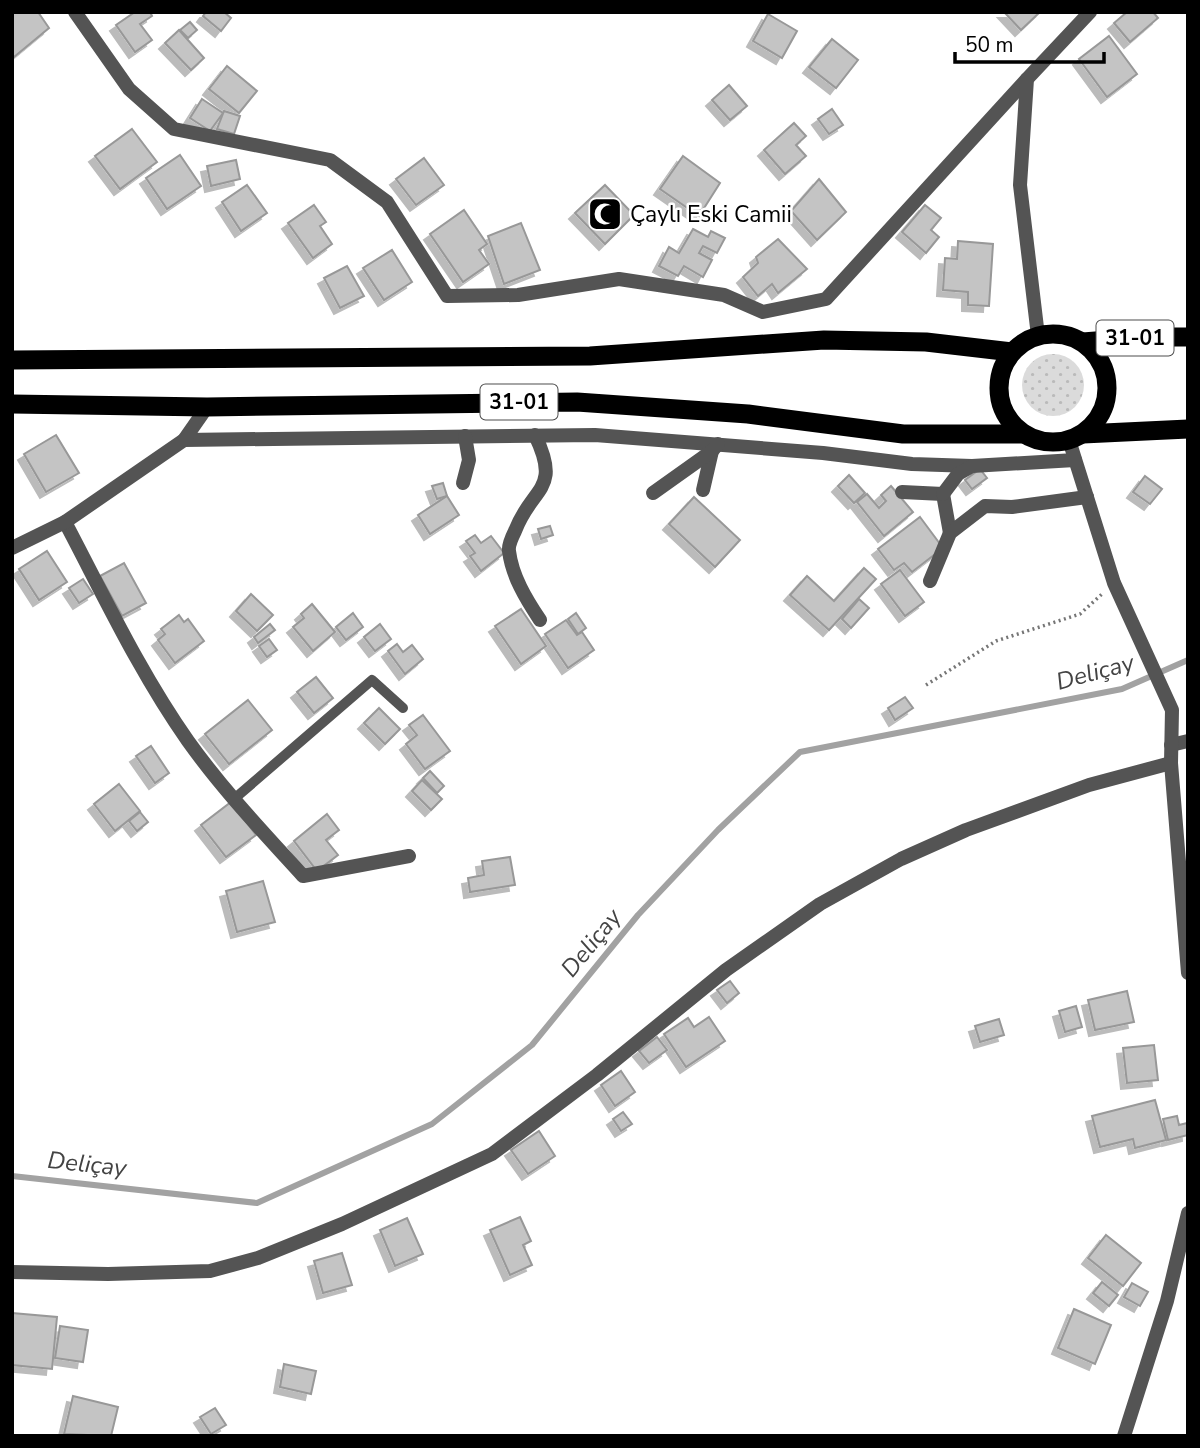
<svg xmlns="http://www.w3.org/2000/svg" width="1200" height="1448" viewBox="0 0 1200 1448" font-family="'Nunito Sans',sans-serif">
<style>
.grass{fill:url(#grass-dots)}
.lines{fill:none;stroke-linecap:round;stroke-linejoin:round}
.stream{stroke:#a2a2a2;stroke-width:6}
.building{fill:#c4c4c4;stroke:#989898;stroke-width:2;filter:url(#shadow)}
.path{stroke:#767676;stroke-width:3.5;stroke-dasharray:2 3.5;stroke-linecap:butt}
.service{stroke:#545454;stroke-width:10}
.minor{stroke:#545454;stroke-width:14}
.tertiary{stroke:#545454;stroke-width:14}
.trunk{stroke:#000;stroke-width:19}
.labels{text-anchor:middle;dominant-baseline:central;stroke-width:5;stroke-linejoin:round;paint-order:stroke}
.shield{fill:#fff;stroke:#4c4c4c;stroke-width:2}
.shield-label{font-size:21px;font-weight:bold;fill:#000}
.poi-label{font-size:23px;fill:#000;stroke:#fff;text-anchor:start}
.water-label{font-size:24px;font-style:italic;fill:#434343;stroke:#fff}
</style>
<defs>
<pattern id="grass-dots" width="8" height="8" patternUnits="userSpaceOnUse" patternTransform="scale(1.75)"><rect width="8" height="8" fill="#dbdbdb"/><path d="M2 2h.1M6 6h.1" fill="none" stroke="#bababa" stroke-width="1.8" stroke-linecap="round"/></pattern>
<filter id="shadow"><feDropShadow dx="-6" dy="6" stdDeviation="0" flood-color="#0004"/></filter>
</defs>
<rect width="100%" height="100%" fill="#fff"/>
<circle class="grass" cx="1053" cy="385" r="31"/>
<g class="lines">
<path class="stream" d="M12,1176L257,1203L432,1124L532,1045L638,915L718,830L800,752L1122,689L1188,660"/>
</g>
<g class="building">
<path d="M12,12H38L49,28L14,57L12,54Z"/>
<path d="M135,12H150L152,16L140,24L152,40L135,52L116,25Z"/>
<path d="M206,12H224L231,18L221,31L203,16Z"/>
<path d="M1004,12H1040L1021,30Z"/>
<path d="M1127,12H1153L1158,18L1130,42L1114,23Z"/>
<path d="M768,14L797,31L782,58L753,41Z"/>
<path d="M190,22L197,30L188,38L180,30Z"/>
<path d="M179,30L204,58L191,70L165,43Z"/>
<path d="M1109,36L1137,74L1107,97L1079,59Z"/>
<path d="M832,39L858,60L836,88L809,67Z"/>
<path d="M227,66L257,91L239,113L209,89Z"/>
<path d="M729,85L747,106L730,120L712,100Z"/>
<path d="M202,99L223,113L210,131L190,118Z"/>
<path d="M832,109L843,125L829,134L818,119Z"/>
<path d="M224,111L240,116L234,134L217,129Z"/>
<path d="M794,123L806,136L796,145L806,156L785,174L764,150Z"/>
<path d="M132,129L157,162L120,189L95,156Z"/>
<path d="M180,155L201,186L167,209L146,178Z"/>
<path d="M683,156L720,183L699,216L660,189Z"/>
<path d="M424,158L444,185L416,205L396,179Z"/>
<path d="M236,160L240,179L211,186L207,166Z"/>
<path d="M819,179L846,212L817,240L791,211Z"/>
<path d="M247,185L267,213L241,231L222,202Z"/>
<path d="M605,185L634,215L605,244L575,213Z"/>
<path d="M314,205L326,222L320,226L332,244L313,258L288,223Z"/>
<path d="M925,205L941,218L931,230L939,237L926,253L902,232Z"/>
<path d="M464,210L487,244L479,250L489,264L463,282L430,234Z"/>
<path d="M521,223L540,270L504,284L488,236Z"/>
<path d="M693,229L708,237L711,231L725,238L717,253L703,246L699,253L712,260L703,277L684,266L678,276L659,266L669,247L679,253Z"/>
<path d="M778,239L807,269L778,293L772,284L758,296L743,277L758,263L756,257Z"/>
<path d="M958,241L993,244L989,306L968,305V292L943,290L945,258L957,259Z"/>
<path d="M392,250L412,282L384,300L363,268Z"/>
<path d="M347,266L364,296L340,308L324,278Z"/>
<path d="M56,435L79,473L46,492L24,454Z"/>
<path d="M980,469L987,478L972,489L965,480Z"/>
<path d="M849,475L865,493L854,503L838,486Z"/>
<path d="M1145,476L1162,489L1150,504L1133,492Z"/>
<path d="M443,483L447,496L437,499L432,486Z"/>
<path d="M891,486L913,512L884,536L857,502L867,494L879,508L886,501L881,495Z"/>
<path d="M447,496L459,515L430,534L418,515Z"/>
<path d="M694,497L740,540L715,567L669,524Z"/>
<path d="M920,517L943,548L912,572L904,563L894,570L878,549Z"/>
<path d="M550,526L553,535L541,539L538,529Z"/>
<path d="M475,535L481,543L491,536L504,553L481,571L470,556L475,553L466,541Z"/>
<path d="M47,551L67,582L39,600L19,569Z"/>
<path d="M124,563L146,603L122,616L100,576Z"/>
<path d="M864,568L876,579L829,630L790,595L807,576L834,601Z"/>
<path d="M900,570L924,602L905,616L881,584Z"/>
<path d="M83,579L93,594L79,603L69,588Z"/>
<path d="M251,594L273,615L257,631L236,611Z"/>
<path d="M859,599L869,608L851,628L842,619Z"/>
<path d="M312,604L335,632L313,651L293,627L304,618L301,614Z"/>
<path d="M521,609L546,646L521,664L495,626Z"/>
<path d="M353,613L363,627L346,640L336,627Z"/>
<path d="M576,613L586,628L578,634L568,619Z"/>
<path d="M179,615L184,622L188,619L204,641L175,663L158,640L165,634L161,629Z"/>
<path d="M566,620L577,635L582,632L594,650L568,668L545,634Z"/>
<path d="M270,624L275,630L258,643L254,637Z"/>
<path d="M380,624L391,639L375,651L364,637Z"/>
<path d="M269,639L277,650L267,657L259,646Z"/>
<path d="M397,644L403,652L412,645L423,659L405,674L388,651Z"/>
<path d="M316,677L333,698L314,713L297,692Z"/>
<path d="M905,697L913,708L895,720L888,708Z"/>
<path d="M248,700L272,730L229,764L205,734Z"/>
<path d="M379,708L400,729L385,744L364,723Z"/>
<path d="M423,715L450,751L425,769L406,744L417,735L409,725Z"/>
<path d="M151,746L169,773L155,783L136,756Z"/>
<path d="M430,771L444,786L437,793L423,778Z"/>
<path d="M422,780L442,799L431,810L412,791Z"/>
<path d="M119,784L140,811L115,831L94,804Z"/>
<path d="M231,802L256,835L226,857L201,825Z"/>
<path d="M140,812L148,822L137,831L129,821Z"/>
<path d="M327,814L339,830L326,840L338,855L317,871L294,841Z"/>
<path d="M510,857L515,885L470,892L468,878L484,875L482,861Z"/>
<path d="M263,881L275,922L237,932L226,891Z"/>
<path d="M730,981L739,993L727,1003L717,990Z"/>
<path d="M1127,991L1134,1022L1095,1030L1088,1000Z"/>
<path d="M1076,1006L1082,1027L1065,1032L1059,1011Z"/>
<path d="M709,1017L725,1041L686,1067L664,1034L688,1018L694,1027Z"/>
<path d="M999,1019L1004,1035L980,1042L975,1026Z"/>
<path d="M657,1037L667,1050L649,1063L639,1051Z"/>
<path d="M1154,1045L1158,1080L1127,1083L1123,1048Z"/>
<path d="M621,1071L635,1092L615,1106L601,1085Z"/>
<path d="M1155,1100L1166,1140L1135,1148L1133,1139L1100,1147L1092,1116Z"/>
<path d="M623,1112L632,1124L621,1131L613,1119Z"/>
<path d="M1177,1116L1179,1125L1187,1123L1188,1135L1168,1140L1163,1119Z"/>
<path d="M539,1131L555,1156L528,1174L511,1150Z"/>
<path d="M520,1217L531,1241L523,1245L532,1265L510,1275L490,1230Z"/>
<path d="M407,1218L423,1254L395,1266L380,1230Z"/>
<path d="M1106,1235L1141,1263L1123,1286L1088,1258Z"/>
<path d="M342,1253L352,1285L323,1293L314,1261Z"/>
<path d="M1102,1282L1118,1295L1109,1306L1093,1293Z"/>
<path d="M1132,1283L1148,1292L1140,1306L1124,1297Z"/>
<path d="M1074,1309L1111,1325L1095,1364L1058,1348Z"/>
<path d="M12,1313L57,1317L52,1369L12,1365Z"/>
<path d="M60,1326L88,1330L83,1362L55,1358Z"/>
<path d="M284,1364L316,1371L311,1394L280,1387Z"/>
<path d="M73,1396L118,1407L111,1436L64,1434Z"/>
<path d="M215,1408L226,1425L211,1434L200,1417Z"/>
</g>
<g class="lines">
<path class="path" d="M926,685L996,641L1080,614L1102,594"/>
<path class="service" d="M234,799L372,680L403,708"/>
<g class="minor">
<path d="M75,12L129,89L174,129L330,160L387,202L447,296L518,295L619,279L724,295L763,312L826,299L1027,79"/>
<path d="M535,435C562,491 532,486 515,531C512,537 508,545 509,551C512,576 526,599 540,620"/>
<path d="M184,440L595,435L823,453L912,464L972,466"/>
<path d="M463,483L469,460L465,436"/>
<path d="M703,490L712,451"/>
<path d="M902,492L943,494L950,533"/>
<path d="M653,493L712,451L718,444"/>
<path d="M943,494L958,474L972,466L1075,460"/>
<path d="M65,522C104,596 140,673 188,741C223,790 263,832 303,876L409,856"/>
<path d="M12,548L65,522L184,440L207,407"/>
<path d="M930,581L950,533L985,506L1012,507L1087,497"/>
<path d="M1171,745L1188,741"/>
</g>
<g class="tertiary">
<path d="M1038,336L1020,185L1027,79L1090,12"/>
<path d="M1069,440L1114,583L1172,710L1171,763L1188,973"/>
<path d="M12,1272L108,1274L210,1271L258,1258L342,1224L492,1154L597,1075L726,970L820,904L901,859L966,830L1089,785L1171,763"/>
<path d="M1124,1436L1167,1301L1188,1213"/>
</g>
<g class="trunk">
<circle cx="1053" cy="388" r="54"/>
<path d="M1083,342L1146,337H1188"/>
<path d="M12,360L590,356L824,340L926,342L1012,352"/>
<path d="M12,404L207,407L577,402L748,414L903,434H1024"/>
<path d="M1083,434L1188,429"/>
</g>
</g>
<defs>
<g id="mosque-square" transform="scale(1.75)"><rect x="-9" y="-9" width="18" height="18" rx="4" fill="#000" stroke="#fff"/><path d="M3.5-4.9A6 6 0 1 0 3.5 4.9A5 5 0 1 1 3.5-4.9Z" fill="#fff"/></g>
</defs>
<g fill-rule="evenodd">
<use href="#mosque-square" x="605" y="214"/>
</g>
<g class="labels">
<g class="shield">
<rect x="1096.5" y="320.5" width="77" height="35" rx="5"/>
<rect x="480.5" y="384.5" width="77" height="35" rx="5"/>
</g>
<g class="shield-label">
<text x="1135" y="338">31-01</text>
<text x="519" y="402">31-01</text>
</g>
<g class="poi-label">
<text x="630" y="214">Çaylı Eski Camii</text>
</g>
<g class="water-label">
<text transform="translate(1095 672) rotate(-15)">Deliçay</text>
<text transform="translate(591 943) rotate(-51)">Deliçay</text>
<text transform="translate(87 1164) rotate(6)">Deliçay</text>
</g>
</g>
<rect width="1200" height="1448" fill="none" stroke="#000000" stroke-width="28"/>
<path d="M955 52v10h149v-10" fill="none" stroke="#000000" stroke-width="3.5"/>
<text x="965" y="52" font-size="21" fill="#000000" stroke="#ffffff" stroke-width="5" paint-order="stroke">50 m</text>
</svg>
